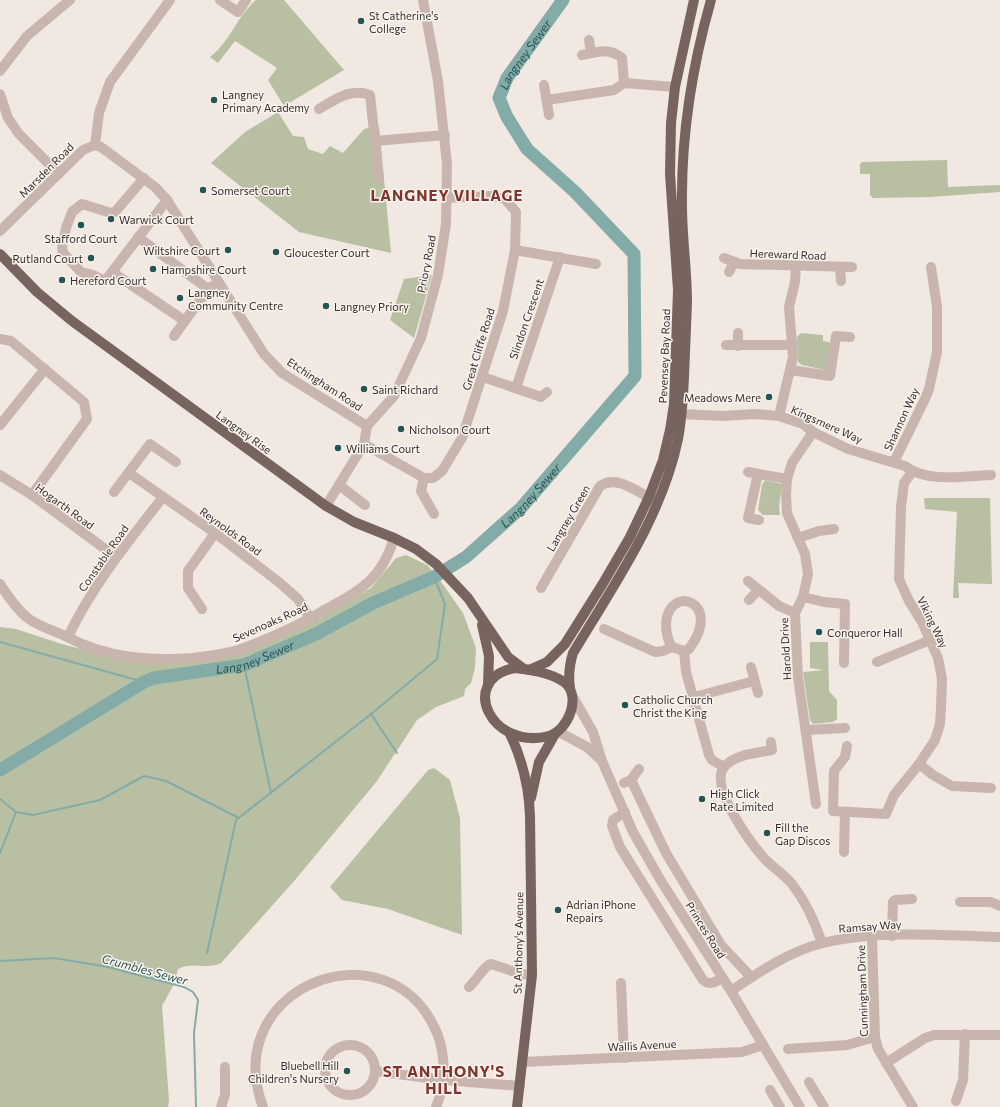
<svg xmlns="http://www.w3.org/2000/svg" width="1000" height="1107" viewBox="0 0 1000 1107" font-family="Commissioner,sans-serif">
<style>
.green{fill:#b9bfa2}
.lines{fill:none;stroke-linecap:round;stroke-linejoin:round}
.stream{stroke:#83aba8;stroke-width:2}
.river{stroke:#83aba8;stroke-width:13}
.minor{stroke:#c8b6ae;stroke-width:10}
.major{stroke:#78645e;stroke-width:10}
.poi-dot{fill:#255552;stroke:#f9f2ed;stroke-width:1.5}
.labels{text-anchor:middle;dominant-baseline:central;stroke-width:3;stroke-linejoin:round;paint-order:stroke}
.poi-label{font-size:11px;fill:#382e2c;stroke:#f9f2ed;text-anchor:start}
.street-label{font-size:11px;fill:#382e2c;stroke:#f9f2ed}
.water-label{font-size:12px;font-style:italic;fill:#255552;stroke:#f9f2ed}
.district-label{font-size:15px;font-weight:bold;letter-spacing:1px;fill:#7f352d;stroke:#f9f2ed}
</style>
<rect width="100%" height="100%" fill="#f1e8e1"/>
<g class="green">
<path d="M256,0H284L344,70L284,106L268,80L277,68L235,41L218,63L210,57C230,42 237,16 256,0Z"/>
<path d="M278,112L293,136L304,137L308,149L323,154L330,146L343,153L364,129L379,126L391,253L299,232L211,163L245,132Z"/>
<path d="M947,160L948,187L1000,185V192L931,197L873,198L870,195V174H860V164L862,162Z"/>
<path d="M432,275L414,338L390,320L404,279Z"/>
<path d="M801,333L823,335V341L829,342L831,345L827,368L825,370L802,365L798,362L797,337Z"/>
<path d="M765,480L782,484L779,507L780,515H763L758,510L762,485Z"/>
<path d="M924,498H990L992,584L958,583L959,598H953L957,512L925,509Z"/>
<path d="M406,555L427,565L437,576L463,613L476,648L475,668L471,683L465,689L464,696L436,707L417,720L377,781L295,880L221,963C207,970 191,961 178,969L174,984L162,1006L169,1100L168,1107H0V627L16,629L62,644L119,659L214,658L319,619L371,588L396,558Z"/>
<path d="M810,642H828L829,691L837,700V719L833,722L813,724L810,720L803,672L824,670L810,668Z"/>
<path d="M434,768L450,780L460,818L462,935L388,909L342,900L330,887L428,770Z"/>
</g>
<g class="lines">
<g class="stream">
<path d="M0,642L144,682"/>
<path d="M244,665L271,793"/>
<path d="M371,714L397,753"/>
<path d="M0,799L16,812L33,815L100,800L144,776L166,781L239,818"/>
<path d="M0,853L16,812"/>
<path d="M207,953L236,820L371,714L437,659L445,604L434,577"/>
<path d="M0,961L54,958L108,967L184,987L193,992L198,1000L194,1033L196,1107"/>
</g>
<path class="river" id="s1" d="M0,770L144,682L154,678L244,665L316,634L373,603L434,577L466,557L521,508L635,376L634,254L575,192L527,149L507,117L499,98L507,78L563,0"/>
<g class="minor">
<path d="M220,0L238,12L246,0"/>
<path d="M589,40L591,53"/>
<path d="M582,55C598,52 608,47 622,58L624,83"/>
<path d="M0,71L27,36L70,0"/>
<path d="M544,85L549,115"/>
<path d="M0,94L8,118L19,134L59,174"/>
<path d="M547,100L614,90L624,83L675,87"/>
<path d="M319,109C336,99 350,88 370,95L379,179"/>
<path d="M375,141L445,135"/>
<path d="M95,145L101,147L155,187L167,200L264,354L282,373L367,426"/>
<path d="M144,178L115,212L111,213L82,204L72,212L66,228L62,247L63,253L81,272L93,275L105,281L167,200"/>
<path d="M0,231L83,150L95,145L99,113L110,82L170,0"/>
<path d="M138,237L208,289"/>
<path d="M515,250L596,264"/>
<path d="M724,258L740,264L852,267"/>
<path d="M840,267L841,281"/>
<path d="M112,272L185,321"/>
<path d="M729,272L734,262"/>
<path d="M174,336L208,289L212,286"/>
<path d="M0,339L11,341L84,402L87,419L32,495"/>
<path d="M726,345H793"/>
<path d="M738,346V333"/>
<path d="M791,370L830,376L836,336L850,337"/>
<path d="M483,377L541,397L547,392"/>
<path d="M516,388L560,257"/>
<path d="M682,414L722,416L755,414L779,416L803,424L813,432L848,449L905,466C926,483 965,476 991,475"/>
<path d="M779,416L793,357L789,307L795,282L796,266"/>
<path d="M0,425L45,369"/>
<path d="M813,432L792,463L787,479L786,495L787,513L805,554L808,574L803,597L795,613L798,677L816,804"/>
<path d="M364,444L424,478H433L442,471L462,438L503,311L515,250L516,212L505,199L492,196L447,198"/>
<path d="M894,462L924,401L929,389L937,352V307L931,267"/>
<path d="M748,472L787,479"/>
<path d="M129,473L215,533L280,583L298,599L310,618"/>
<path d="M758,474L748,518L759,520"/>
<path d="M0,475L32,495L116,557"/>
<path d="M424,478L421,491L434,514"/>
<path d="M339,485L365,505"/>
<path d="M114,492L150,444L176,462"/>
<path d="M326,506L364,444L367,426L394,396L421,338L438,275L446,224L447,164L438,81L423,0"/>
<path d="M798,538L819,531L834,529"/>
<path d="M748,581L779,606L795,613"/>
<path d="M0,584C8,596 17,610 29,619C40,627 55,631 67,637C107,658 149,661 193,658C210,656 228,654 244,648C270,638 297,626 321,612C358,591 381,582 394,538"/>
<path d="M541,588L600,486C616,475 634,490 649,497"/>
<path d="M803,597L824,602L845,604L844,663"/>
<path d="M749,600L758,590"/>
<path d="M202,609L188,588V571L215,533"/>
<path d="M604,629L655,652L663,651L672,647L684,651L689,649C725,601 668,583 666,624C666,633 667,639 672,647"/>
<path d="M68,637C92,586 128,542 163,497"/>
<path d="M684,651L686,672L709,755L712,760L724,767"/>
<path d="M877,662L930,640"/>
<path d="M751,667L758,693"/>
<path d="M573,697L593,732L602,761L633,832L661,881L731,991L800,1107"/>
<path d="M694,697L754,681"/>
<path d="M806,730L845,728"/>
<path d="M559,732L587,747L602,761"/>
<path d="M771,742L772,750C757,753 735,754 724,767C709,786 750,842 763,857C772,867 784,874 792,884C806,902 815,922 822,943"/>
<path d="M847,746L845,757L834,771L833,811L886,814L894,795L919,764L935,740L940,724L941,707L942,679L938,658L922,622L909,601L899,579L901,507L904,483L912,472"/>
<path d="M919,764L933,775L952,786L991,788"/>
<path d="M631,780L666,853L721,945L751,977"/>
<path d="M624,783L631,780L639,769"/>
<path d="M625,812L613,820L612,826L620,847L703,980C710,986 715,982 722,978"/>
<path d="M844,852L845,812"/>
<path d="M960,902H991L1000,906"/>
<path d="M892,936L893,902L895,900L912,899"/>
<path d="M872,937L875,1037L878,1049L913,1107"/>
<path d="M621,983L624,1058"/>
<path d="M469,987C476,981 484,966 491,964L521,974L532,975"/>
<path d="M731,991C759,972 790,951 823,943C877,930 944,935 1000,937"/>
<circle cx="350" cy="1070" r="25"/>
<path d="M788,1049L847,1045L875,1037"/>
<path d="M522,1062L742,1052L763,1045"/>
<path d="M886,1063L925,1038L934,1035H1000"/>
<path d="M375,1071L443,1080L520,1086"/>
<path d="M809,1082L824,1107"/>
<path d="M770,1090L780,1107"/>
<path d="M956,1101L963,1080L965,1034"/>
<path d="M221,1107L225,1095V1067"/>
<path d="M263,1107C218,985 390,921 437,1033C446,1056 446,1084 436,1107"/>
</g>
<g class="major">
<path d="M0,254L37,292L72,321L326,506L354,522L394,538L416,549L436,564L468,598L508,657L524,669"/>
<path d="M482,625L489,656L488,685"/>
<path d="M514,668C529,669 551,673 564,682C582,695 569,730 549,736C491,751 458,680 514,668Z"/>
<path d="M529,670L547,662L565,644L602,585L630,537L649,497L663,460L670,430L674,404L678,290L670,174L671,123L675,87L694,0"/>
<path d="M570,688C568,675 569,666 573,653C613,586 662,517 678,439C682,418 683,398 684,377C685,352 686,327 687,302C687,270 682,238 682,206C681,137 692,67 711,0"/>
<path d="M510,734C522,759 529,788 530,816L532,975L517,1107"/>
<path d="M531,798L539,762L555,734"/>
</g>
</g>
<g class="poi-dot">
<circle cx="361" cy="21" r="4"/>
<circle cx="214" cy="100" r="4"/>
<circle cx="203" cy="190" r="4"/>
<circle cx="111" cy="219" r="4"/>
<circle cx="81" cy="225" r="4"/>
<circle cx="228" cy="250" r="4"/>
<circle cx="276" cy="252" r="4"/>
<circle cx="91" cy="258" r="4"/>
<circle cx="153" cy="269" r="4"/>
<circle cx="62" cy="280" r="4"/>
<circle cx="180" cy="298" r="4"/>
<circle cx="326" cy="306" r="4"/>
<circle cx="364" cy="389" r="4"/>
<circle cx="769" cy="397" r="4"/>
<circle cx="401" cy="429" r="4"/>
<circle cx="338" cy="448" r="4"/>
<circle cx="819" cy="632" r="4"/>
<circle cx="625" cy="705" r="4"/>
<circle cx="702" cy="799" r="4"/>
<circle cx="767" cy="833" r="4"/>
<circle cx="558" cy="910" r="4"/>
<circle cx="347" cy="1071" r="4"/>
</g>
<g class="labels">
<g class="poi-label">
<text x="369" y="15">St Catherine's<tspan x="369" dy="13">College</tspan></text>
<text x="222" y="94">Langney<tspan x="222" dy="13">Primary Academy</tspan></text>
<text x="211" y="190">Somerset Court</text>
<text x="119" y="219">Warwick Court</text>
<text x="81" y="238" text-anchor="middle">Stafford Court</text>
<text x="220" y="250" text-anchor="end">Wiltshire Court</text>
<text x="284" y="252">Gloucester Court</text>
<text x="83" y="258" text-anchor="end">Rutland Court</text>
<text x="161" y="269">Hampshire Court</text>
<text x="70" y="280">Hereford Court</text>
<text x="188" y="292">Langney<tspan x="188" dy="13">Community Centre</tspan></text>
<text x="334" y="306">Langney Priory</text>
<text x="372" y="389">Saint Richard</text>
<text x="761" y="397" text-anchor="end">Meadows Mere</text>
<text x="409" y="429">Nicholson Court</text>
<text x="346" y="448">Williams Court</text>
<text x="827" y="632">Conqueror Hall</text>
<text x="633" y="699">Catholic Church<tspan x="633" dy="13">Christ the King</tspan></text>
<text x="710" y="793">High Click<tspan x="710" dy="13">Rate Limited</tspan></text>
<text x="775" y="827">Fill the<tspan x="775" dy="13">Gap Discos</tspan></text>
<text x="566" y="904">Adrian iPhone<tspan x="566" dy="13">Repairs</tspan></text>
<text x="339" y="1065" text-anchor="end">Bluebell Hill<tspan x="339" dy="13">Children's Nursery</tspan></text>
</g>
<g class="street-label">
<text transform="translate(46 170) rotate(-45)">Marsden Road</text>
<text transform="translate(788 254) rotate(2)">Hereward Road</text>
<text transform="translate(426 264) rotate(-79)">Priory Road</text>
<text transform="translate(526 319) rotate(-71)">Slindon Crescent</text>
<text transform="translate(478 349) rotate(-73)">Great Cliffe Road</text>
<text transform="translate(664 356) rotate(-88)">Pevensey Bay Road</text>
<text transform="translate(325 384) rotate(33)">Etchingham Road</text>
<text transform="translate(901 419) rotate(-65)">Shannon Way</text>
<text transform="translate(827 424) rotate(24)">Kingsmere Way</text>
<text transform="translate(244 432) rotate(36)">Langney Rise</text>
<text transform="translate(65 506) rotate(36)">Hogarth Road</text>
<text transform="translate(568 518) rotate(-60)">Langney Green</text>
<text transform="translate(231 531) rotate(36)">Reynolds Road</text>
<text transform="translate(103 558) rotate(-55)">Constable Road</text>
<text transform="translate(270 622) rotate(-24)">Sevenoaks Road</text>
<text transform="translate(933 622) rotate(64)">Viking Way</text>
<text transform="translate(785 649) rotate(-93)">Harold Drive</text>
<text transform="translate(870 926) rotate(-4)">Ramsay Way</text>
<text transform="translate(706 930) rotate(58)">Princes Road</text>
<text transform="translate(518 943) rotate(-89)">St Anthony's Avenue</text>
<text transform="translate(862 991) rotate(-92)">Cunningham Drive</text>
<text transform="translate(642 1045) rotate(-3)">Wallis Avenue</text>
</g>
<g class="water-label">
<text stroke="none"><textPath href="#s1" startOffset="1147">Langney Sewer</textPath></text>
<text stroke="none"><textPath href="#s1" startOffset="607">Langney Sewer</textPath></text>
<text stroke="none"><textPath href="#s1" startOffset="283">Langney Sewer</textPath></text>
<text transform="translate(145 969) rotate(15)">Crumbles Sewer</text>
</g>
<g class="district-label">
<text x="447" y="195">LANGNEY VILLAGE</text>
<text x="444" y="1071">ST ANTHONY'S<tspan x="444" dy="17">HILL</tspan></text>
</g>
</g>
</svg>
